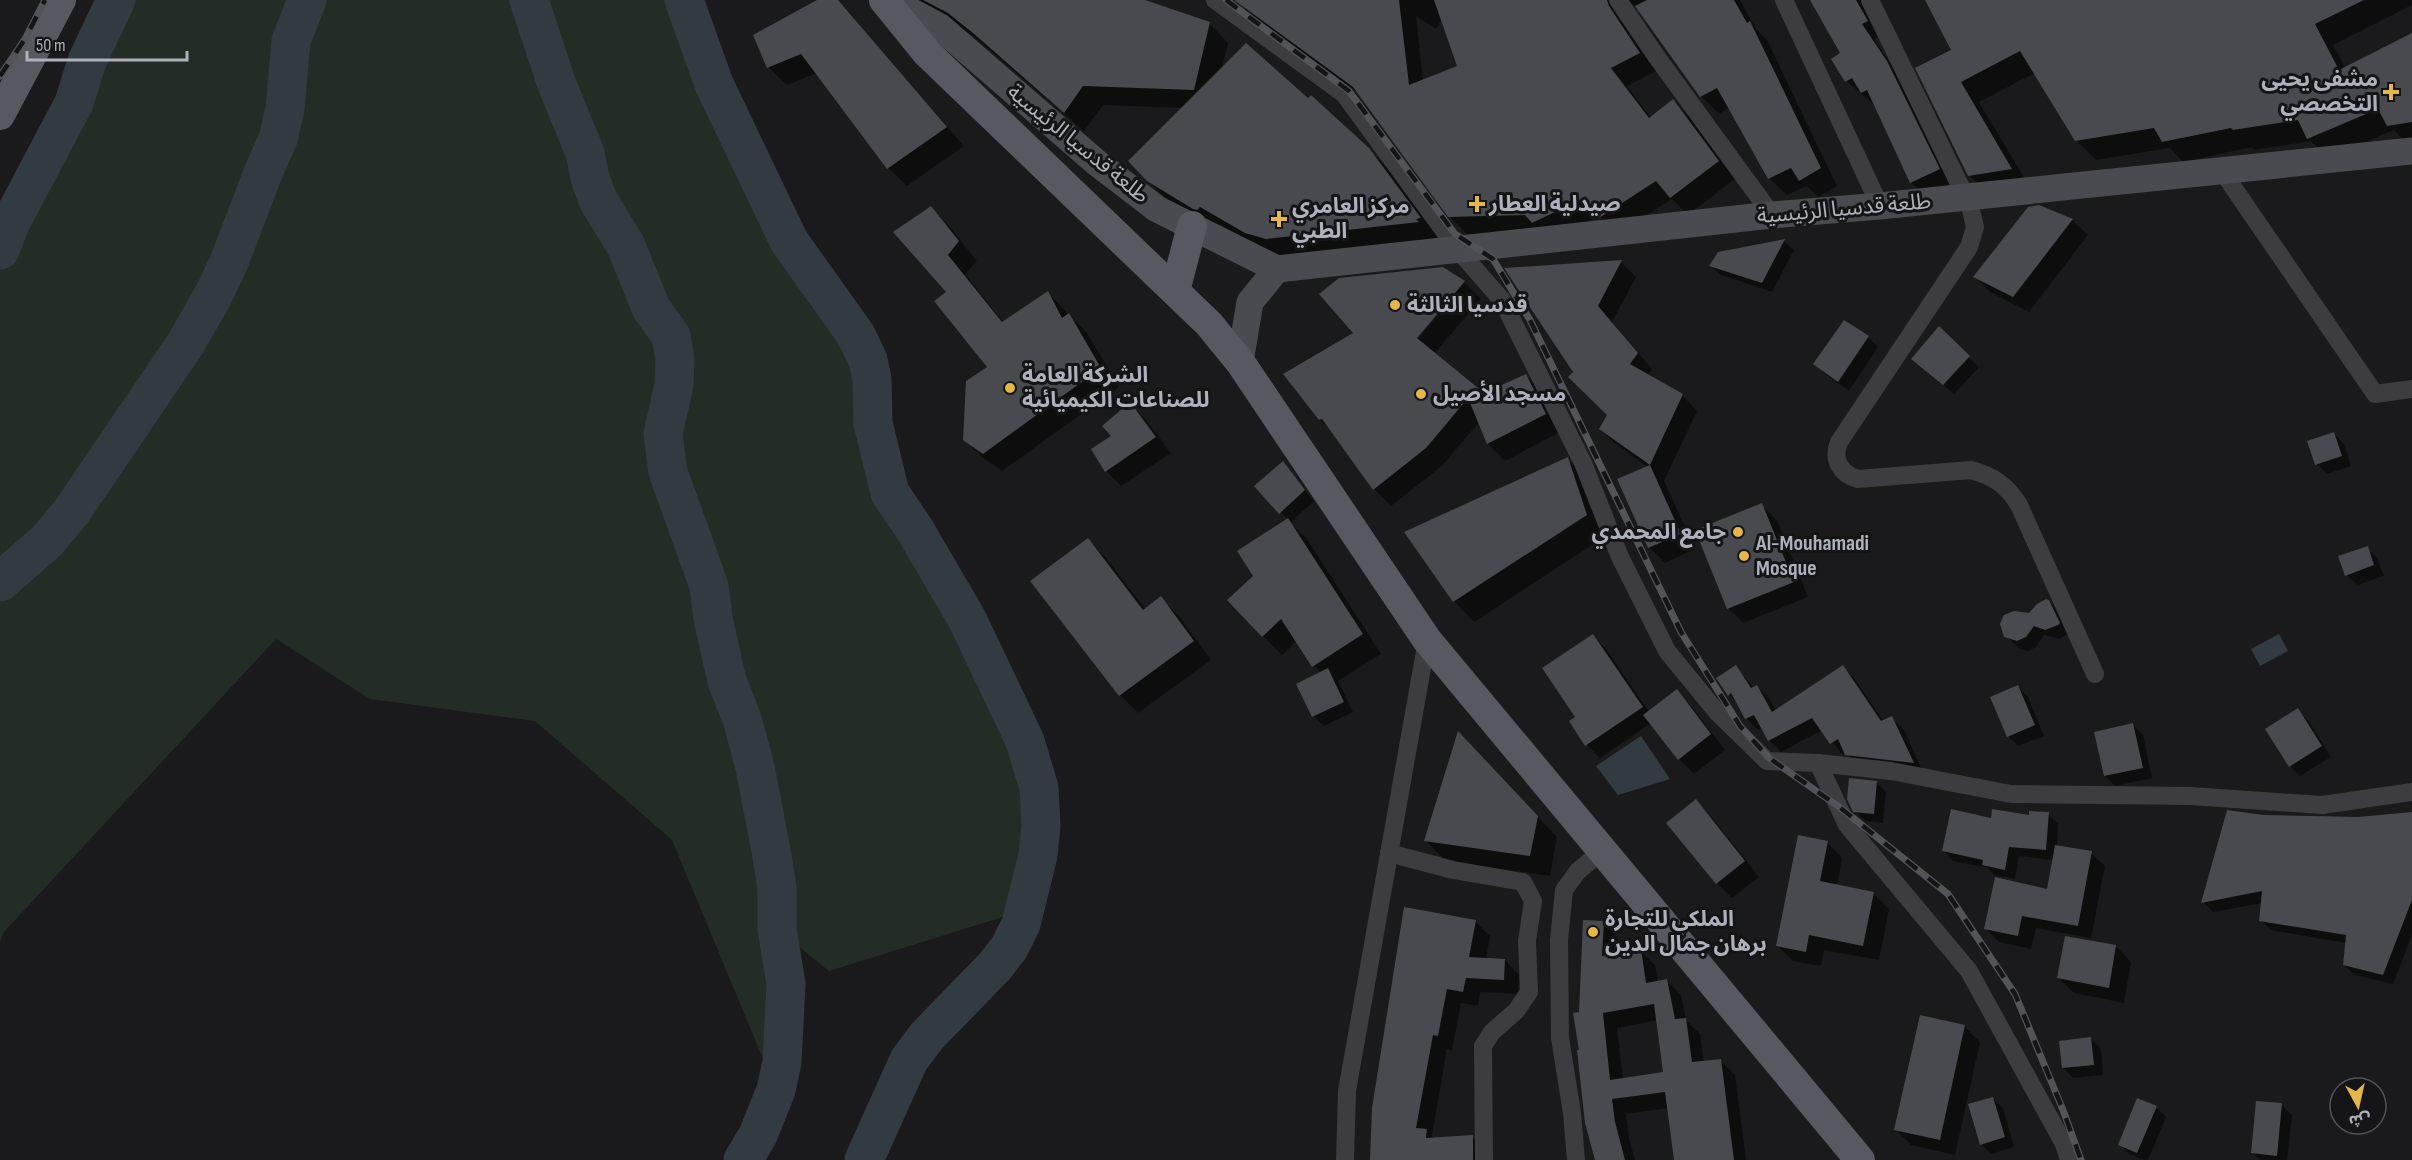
<svg xmlns="http://www.w3.org/2000/svg" width="2412" height="1160" viewBox="0 0 2412 1160" font-family="'Sofia Sans Condensed','Noto Sans Arabic',sans-serif">
<style>
.green{fill:#242c26;fill-rule:evenodd}
.water{fill:#333b42}
.shadow{fill:#0007;fill-rule:evenodd}
.lines{fill:none;stroke-linecap:round;stroke-linejoin:round}
.river{stroke:#333b42;stroke-width:39}
.building{fill:#494a4f;fill-rule:evenodd}
.street{stroke:#3c3c41;stroke-width:18}
.secondary{stroke:#4a4b51;stroke-width:27}
.primary{stroke:#585960;stroke-width:30}
.rail-casing{stroke:#53545a;stroke-width:7}
.rail{stroke:#151517;stroke-width:4.5;stroke-dasharray:14;stroke-linecap:butt}
.poi-dot{fill:#e5b64a;stroke:#151517;stroke-width:2}
.labels{text-anchor:middle;dominant-baseline:central;stroke-width:6;stroke-linejoin:round;paint-order:stroke}
.poi-label{font-size:22px;font-weight:bold;fill:#aeb1bb;stroke:#151517;text-anchor:start}
.street-label{font-size:22px;fill:#aeb1bb;stroke:#151517}
</style>
<rect width="100%" height="100%" fill="#1a1a1c"/>
<path class="green" d="M110,0H686L722,100L789,241L868,360L873,423L890,493L974,634L1025,741L1041,826L1025,910L829,971L777,929L762,815L730,695L780,946L776,1090L672,840L535,721L370,699L276,639L4,932L0,942V250L10,224L87,61ZM571,120H572L618,231C594,205 581,154 571,120ZM257,184L214,294L176,351ZM136,413L94,480L29,555V554ZM682,503L701,560L722,661L681,504Z"/>
<g class="water">
<path d="M2279,634L2288,651L2260,666L2251,649Z"/>
<path d="M1641,736L1670,779L1618,795L1596,766Z"/>
</g>
<g class="shadow">
<path d="M820,0H837L849,12L898,71L964,146L907,186L888,168L817,73L787,85L768,67Z"/>
<path d="M907,0H1142L1209,23L1228,43L1222,69L1308,100L1368,149L1389,169L1439,238H1434L1437,242L1286,258L1265,253L1221,225L1217,229L1168,201L1148,180L1183,108L1103,105L1084,131L971,34Z"/>
<path d="M1236,0H1740L1756,29L1767,40L1837,186L1818,197L1807,186L1787,195L1769,178L1730,107L1719,114L1701,96L1639,7L1635,5L1624,13L1656,71L1627,86L1651,118L1673,101L1690,118L1735,179L1688,215L1672,199L1617,234L1599,216L1551,239L1543,231L1467,234L1449,216L1362,96L1253,17ZM1416,16L1436,29L1442,19L1459,67L1423,81Z"/>
<path d="M1812,0H1861L1881,35L1874,39L1900,78L1952,183L1925,196L1911,182L1876,106L1846,81L1842,53Z"/>
<path d="M1927,0H2412V5L2333,45L2346,69L2412,35V144L2408,145L2394,130L2328,158L2311,141L2254,150L2252,147L2183,162L2170,148L2096,160L2076,140L2035,73L1979,102L2031,189L1989,195L1969,175L1953,51Z"/>
<path d="M2038,207L2072,220L2088,235L2029,312L1990,292L1975,277Z"/>
<path d="M931,208L949,226L977,261L965,274L1004,323L1048,293L1087,333L1119,387L1002,471L983,458L965,440L990,367L949,292Z"/>
<path d="M1784,241L1794,250L1772,292L1721,275L1711,266Z"/>
<path d="M1621,262L1636,277L1612,322L1652,369L1648,376L1682,395L1697,411L1664,481L1695,549L1665,563L1649,547L1648,467L1616,444L1600,429L1609,415L1575,372L1507,270Z"/>
<path d="M1443,268L1464,282L1481,299L1434,354L1484,394L1525,375L1543,392L1562,431L1505,461L1488,444L1479,422L1443,465L1391,506L1374,489L1333,432L1320,420L1285,375L1355,333L1321,295L1339,280ZM1460,283H1464L1413,345L1411,343Z"/>
<path d="M1939,328L1979,367L1954,394L1913,359Z"/>
<path d="M1868,337L1878,347L1849,391L1825,374L1815,364Z"/>
<path d="M1130,404L1146,420L1171,453L1121,486L1106,471L1113,436Z"/>
<path d="M2334,434L2344,444L2351,466L2327,474L2317,464Z"/>
<path d="M1567,459L1588,479L1606,536L1474,622L1454,601Z"/>
<path d="M1282,463L1314,501L1290,523L1307,539L1381,654L1338,681L1353,712L1324,726L1314,716L1298,685L1321,674L1297,641L1282,655L1263,636L1255,576L1288,520L1257,486Z"/>
<path d="M1761,505L1777,520L1808,597L1743,623L1728,608Z"/>
<path d="M1088,540L1106,558L1145,609L1160,598L1179,616L1211,660L1138,713L1120,695Z"/>
<path d="M2367,548L2377,558L2384,576L2357,585L2347,575Z"/>
<path d="M2049,601L2059,611L2069,633L2060,639L2044,635L2036,647L2028,651L2020,649L2003,633Z"/>
<path d="M1593,636L1606,649L1649,712L1676,691L1692,707L1725,750L1694,774L1679,759L1651,723L1600,758L1587,745L1571,722L1577,718Z"/>
<path d="M1736,667L1754,688L1757,686L1769,698L1776,711L1843,667L1854,678L1884,722L1892,718L1904,730L1924,774L1858,766L1846,753L1843,755L1822,730L1781,752L1769,740L1762,728L1758,730L1746,718L1738,704L1729,695Z"/>
<path d="M2018,687L2028,697L2044,736L2018,746L2008,736Z"/>
<path d="M2298,710L2308,720L2331,757L2300,776L2290,766Z"/>
<path d="M2133,725L2143,735L2152,778L2115,786L2105,776Z"/>
<path d="M1478,753L1557,837L1550,876L1446,861L1426,841Z"/>
<path d="M1876,782L1886,792L1883,823L1865,821L1855,811Z"/>
<path d="M1696,801L1711,816L1759,877L1732,898L1717,883Z"/>
<path d="M2048,814L2058,824L2057,846L2091,853L2105,866L2091,938L2036,928L2031,949L1999,942L1985,928L2048,891L2054,860L2019,856L2015,879L1994,875L1987,868L1953,861L1943,850L1992,819Z"/>
<path d="M2412,814V935L2393,984L2355,975L2344,965L2346,943L2271,930L2261,920L2263,903L2213,912L2203,902L2263,817L2358,818Z"/>
<path d="M1827,842L1842,858L1837,886L1873,893L1889,909L1879,960L1824,950L1821,966L1793,961L1777,945Z"/>
<path d="M1475,921L1490,936L1486,959L1505,960L1519,975L1518,994L1480,992L1478,1006L1461,1003L1452,1050L1447,1049L1432,1136L1441,1145L1440,1160H1372Z"/>
<path d="M1603,923L1618,938L1617,955L1640,950L1655,965L1658,982L1667,981L1681,995L1686,1020L1700,1034L1704,1062L1720,1060L1735,1075L1746,1160H1675L1669,1108L1626,1114L1629,1138L1635,1160H1596L1580,1013ZM1658,1020L1664,1074L1623,1079L1617,1028Z"/>
<path d="M2116,946L2131,962L2124,1003L2074,993L2058,978Z"/>
<path d="M1921,1017L1965,1027L1980,1042L1955,1155L1911,1145L1896,1130Z"/>
<path d="M2091,1039L2101,1049L2103,1075L2073,1078L2063,1068Z"/>
<path d="M1993,1098L2003,1108L2014,1147L1991,1154L1981,1144Z"/>
<path d="M2282,1105L2292,1115L2287,1160H2260L2252,1153Z"/>
<path d="M2156,1107L2166,1117L2148,1160H2144L2129,1154L2119,1144Z"/>
<path d="M1472,1136L1487,1151V1160H1456Z"/>
</g>
<g class="lines">
<g class="river">
<path d="M529,0L556,82L585,153L590,178L598,200L626,246L651,308L671,336L675,359L674,385L663,434L668,472L709,586L713,618L720,650L727,681L742,719L755,767L772,856L777,888V929L786,984L782,1062L776,1090L758,1135L743,1160"/>
<path d="M684,0L714,84L789,241L856,335L868,360L872,379L873,423L890,493L915,530L967,619L1025,741L1039,788L1041,826L1038,855L1021,924L1009,948L995,966L927,1036L909,1060L864,1160"/>
<path d="M0,250L10,224L74,103L87,61L116,0"/>
<path d="M0,582L47,541L72,511L186,343L214,294L229,262L263,173L278,139L285,109L291,41L307,0"/>
</g>
</g>
<g class="building">
<path d="M817,0H838L947,127L887,169L801,54L767,68L753,35Z"/>
<path d="M923,0H1145L1210,22L1194,90L1083,86L1064,113L973,33L948,13Z"/>
<path d="M1234,0H1399L1409,85L1457,66L1434,0H1607L1609,6L1640,53L1611,68L1649,118L1673,99L1719,161L1670,198L1656,181L1599,218L1584,198L1532,223L1525,215L1448,217L1353,87Z"/>
<path d="M1647,0H1734L1747,23L1750,21L1821,168L1799,181L1791,168L1768,179L1717,88L1700,97L1635,6Z"/>
<path d="M1810,0H1856L1868,21L1862,24L1887,61L1940,169L1910,183L1867,90L1861,93L1852,78L1845,82L1831,59L1840,53Z"/>
<path d="M1925,0H2364L2315,24L2339,70L2412,33V122L2387,126L2378,109L2307,139L2298,120L2233,130L2231,128L2162,142L2154,128L2075,141L2020,51L1961,82L2012,169L1968,176L1915,68L1951,50Z"/>
<path d="M1246,43L1308,98L1311,95L1369,148L1421,218L1416,219L1419,222L1266,239L1245,233L1200,207L1197,210L1193,209L1147,181L1128,161Z"/>
<path d="M2039,205L2073,219L2013,297L1973,277L2028,207Z"/>
<path d="M931,206L959,241L948,255L1002,322L1048,291L1062,318L1069,313L1101,368L983,454L963,440L966,381L987,367L934,301L946,292L893,232Z"/>
<path d="M1785,239L1762,283L1709,266L1718,252Z"/>
<path d="M1622,260L1598,306L1638,353L1630,364L1683,394L1650,465L1599,429L1607,415L1568,377L1573,372L1504,268Z"/>
<path d="M1443,267L1465,281L1417,338L1484,393L1526,374L1546,414L1487,444L1468,398L1426,448L1373,490L1322,419L1319,420L1283,374L1353,333L1319,294L1339,278Z"/>
<path d="M1844,320L1869,336L1838,382L1813,364Z"/>
<path d="M1939,326L1970,356L1943,385L1911,359Z"/>
<path d="M1130,402L1156,437L1105,472L1091,449L1111,436L1102,426Z"/>
<path d="M2334,432L2342,456L2315,465L2307,441Z"/>
<path d="M1568,457L1587,515L1453,602L1404,532Z"/>
<path d="M1283,461L1305,490L1279,514L1254,486Z"/>
<path d="M1650,465L1681,534L1648,548L1617,479Z"/>
<path d="M1762,503L1794,582L1727,609L1695,530Z"/>
<path d="M1288,518L1363,634L1312,667L1281,619L1262,637L1227,600L1253,576L1237,551Z"/>
<path d="M1088,538L1143,610L1161,596L1194,641L1119,696L1030,581Z"/>
<path d="M2368,546L2374,565L2345,576L2338,556Z"/>
<path d="M2046,599L2049,600L2060,623L2058,625L2045,630L2034,626L2026,637L2017,641L2004,637L2000,624L2004,615L2014,611L2029,613L2037,604Z"/>
<path d="M1593,634L1643,707L1585,746L1569,721L1575,717L1542,668Z"/>
<path d="M1736,665L1751,688L1757,685L1772,712L1843,665L1881,721L1892,716L1914,763L1845,755L1838,739L1830,744L1812,718L1768,741L1754,715L1745,719L1731,693L1728,696L1716,678Z"/>
<path d="M1328,668L1344,702L1312,717L1296,684Z"/>
<path d="M2018,685L2035,725L2007,737L1990,697Z"/>
<path d="M1677,689L1711,734L1678,760L1643,715Z"/>
<path d="M2298,708L2322,746L2289,767L2265,729Z"/>
<path d="M2133,723L2143,768L2104,776L2094,732Z"/>
<path d="M1458,731L1538,816L1530,856L1424,841Z"/>
<path d="M1849,778L1877,781L1874,814L1853,812L1847,799Z"/>
<path d="M1696,799L1745,861L1716,884L1666,823Z"/>
<path d="M1951,809L1991,818L1992,809L2029,815V811L2049,812L2046,850L2009,847L2005,870L1982,865L1983,860L1942,851Z"/>
<path d="M2227,810L2263,815L2358,817L2412,812V900L2383,975L2343,965L2346,935L2259,921L2262,891L2201,903Z"/>
<path d="M1798,835L1828,841L1820,881L1874,892L1863,946L1809,935L1806,952L1776,946Z"/>
<path d="M2055,845L2092,851L2078,926L2022,916L2018,936L1984,929L1995,877L2047,889Z"/>
<path d="M1404,907L1476,920L1469,957L1505,959L1504,980L1466,978L1463,992L1447,989L1438,1036L1433,1035L1416,1128L1427,1129L1426,1138L1473,1135V1160H1370L1372,1108Z"/>
<path d="M1583,920L1604,921L1602,956L1641,949L1646,983L1667,979L1675,1019L1686,1018L1692,1062L1721,1059L1734,1160H1674L1665,1092L1612,1099L1615,1122L1625,1160H1595L1585,1123L1577,1050H1579L1573,1013L1579,1012ZM1654,1004L1663,1072L1610,1080L1603,1013Z"/>
<path d="M2065,936L2116,945L2109,988L2057,978Z"/>
<path d="M1920,1015L1965,1025L1940,1140L1894,1130Z"/>
<path d="M2091,1037L2094,1065L2062,1068L2059,1041Z"/>
<path d="M1993,1097L2005,1137L1980,1145L1968,1104Z"/>
<path d="M2137,1098L2157,1106L2137,1153L2118,1145Z"/>
<path d="M2256,1101L2282,1103L2277,1156L2251,1153Z"/>
</g>
<g class="lines">
<g class="street">
<path d="M1215,0L1344,94L1458,250L1502,300L1583,463L1620,557L1667,651L1717,712L1767,761L1818,763L1847,825L1969,971L2064,1144L2069,1160"/>
<path d="M1618,0L1656,56L1772,215"/>
<path d="M1784,0L1880,206"/>
<path d="M1870,0L1970,206L1975,227L1969,247L1839,442C1832,459 1840,474 1858,479L1971,470C1993,476 2007,485 2019,505L2095,674"/>
<path d="M2222,171L2375,394L2412,389"/>
<path d="M1818,763L1891,771L2011,794L2191,796L2322,805L2412,792"/>
<path d="M1389,853L1453,870L1523,882L1533,901L1527,941L1529,992L1516,1011L1492,1032L1483,1046L1484,1160"/>
<path d="M1345,1160L1347,1091L1427,640"/>
<path d="M1576,1160L1572,1113L1560,1038L1559,940L1564,890L1578,871L1602,851"/>
</g>
<g class="secondary">
<path d="M890,0L940,27L1097,163L1157,209L1277,269L1772,215L1880,206L2412,151"/>
<path d="M1240,362L1250,302L1277,269"/>
</g>
<g class="primary">
<path d="M884,0L927,53L1209,324L1240,362L1427,640L1860,1160"/>
<path d="M0,115L61,0"/>
<path d="M1175,291L1192,226"/>
</g>
<g class="rail-casing">
<g id="rail">
<path d="M1226,0L1349,91L1455,234L1493,259L1530,320L1681,632L1740,726L1769,758L1838,806L1948,894L2015,994L2063,1110L2081,1160"/>
<path d="M0,76L25,39L45,0"/>
</g>
</g>
<use href="#rail" class="rail"/>
</g>
<g class="poi-dot">
<path d="M2388 83h6v6h6v6h-6v6h-6v-6h-6v-6h6z"/>
<path d="M1474 195h6v6h6v6h-6v6h-6v-6h-6v-6h6z"/>
<path d="M1276 210h6v6h6v6h-6v6h-6v-6h-6v-6h6z"/>
<circle cx="1395" cy="305" r="6"/>
<circle cx="1010" cy="388" r="6"/>
<circle cx="1421" cy="394" r="6"/>
<circle cx="1738" cy="532" r="6"/>
<circle cx="1744" cy="556" r="6"/>
<circle cx="1593" cy="932" r="6"/>
</g>
<g class="labels">
<g class="poi-label">
<text x="2378" y="79" text-anchor="end">مشفى يحيى<tspan x="2378" dy="25">التخصصي</tspan></text>
<text x="1489" y="204">صيدلية العطار</text>
<text x="1292" y="206">مركز العامري<tspan x="1292" dy="25">الطبي</tspan></text>
<text x="1407" y="305">قدسيا الثالثة</text>
<text x="1022" y="375">الشركة العامة<tspan x="1022" dy="25">للصناعات الكيميائية</tspan></text>
<text x="1433" y="394">مسجد الأصيل</text>
<text x="1726" y="532" text-anchor="end">جامع المحمدي</text>
<text x="1756" y="543">Al-Mouhamadi<tspan x="1756" dy="25">Mosque</tspan></text>
<text x="1605" y="919">الملكي للتجارة<tspan x="1605" dy="25">برهان جمال الدين</tspan></text>
</g>
<g class="street-label">
<text transform="translate(1078 144) rotate(39)">طلعة قدسيا الرئيسية</text>
<text transform="translate(1844 209) rotate(-5)">طلعة قدسيا الرئيسية</text>
</g>
</g>
<g transform="translate(2358 1106) rotate(172)"><circle r="28" fill="#151517" stroke="#525359" stroke-width="1.5"/>
<path d="M0-4.5L10 22L0 15L-10 22Z" fill="#e5b64a"/>
<text y="-9" font-size="16" font-weight="bold" text-anchor="middle" fill="#aeb1bb">ش</text>
</g>
<path d="M27 51v9h160v-9" fill="none" stroke="#aeb1bb" stroke-width="3"/>
<text x="36" y="51" font-size="18" fill="#aeb1bb" stroke="#151517" stroke-width="4.5" paint-order="stroke">50 m</text>
</svg>
